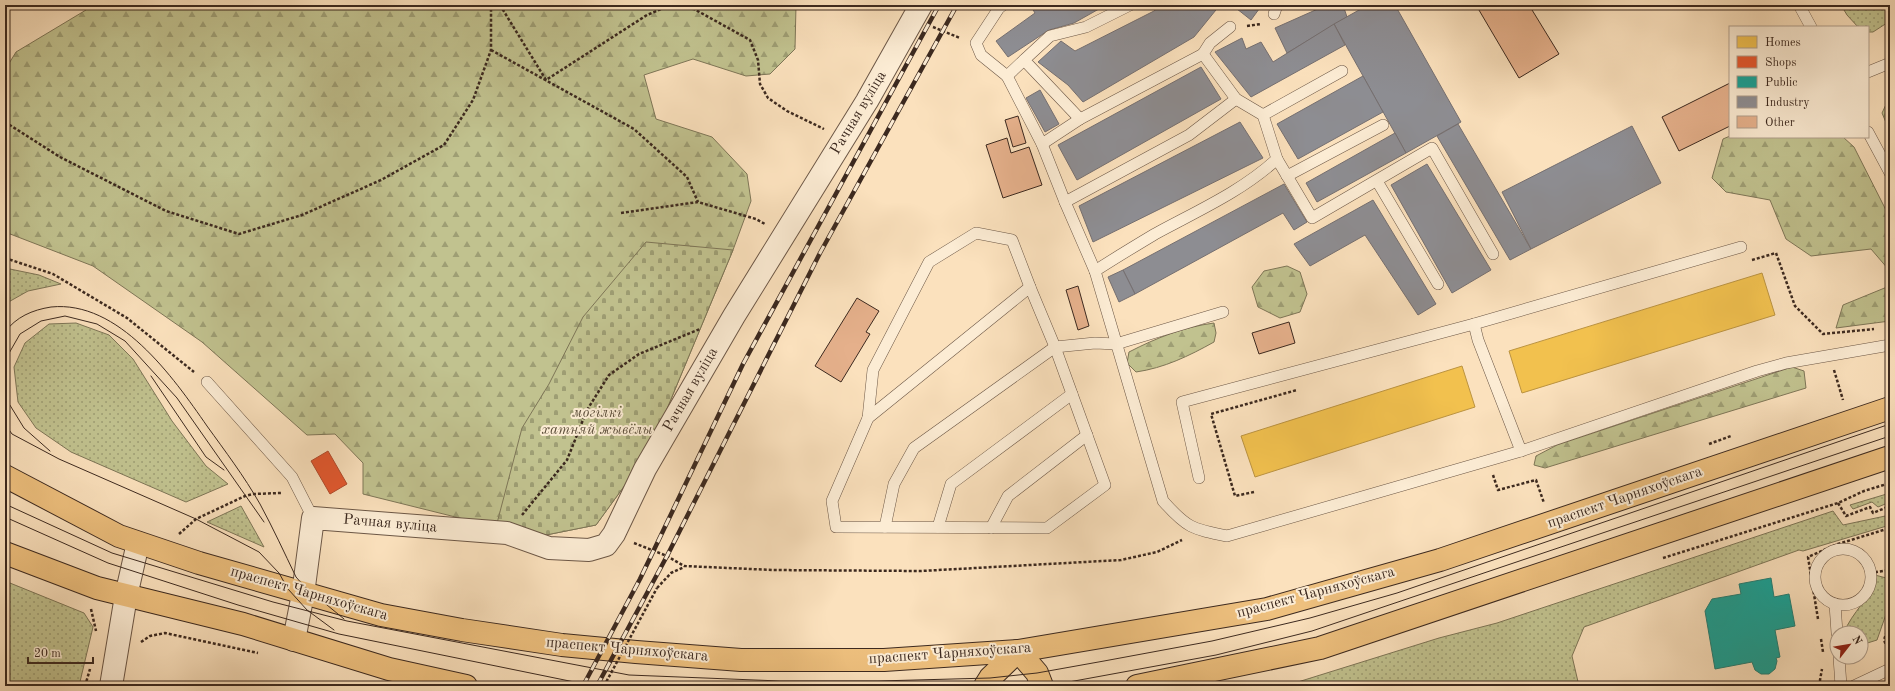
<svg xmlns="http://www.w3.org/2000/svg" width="1895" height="691" viewBox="0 0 1895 691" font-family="'Old Standard TT',serif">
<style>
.grass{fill:url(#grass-dots);stroke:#7e7657}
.forest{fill:url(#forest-firs);stroke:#7e7657}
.cemetery{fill:url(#cemetery-stones);stroke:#7e7657}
.homes{fill:#f2c14e;stroke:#bb9340}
.shops{fill:#e4572e;stroke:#b2492a}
.public{fill:#17a398;stroke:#227e74}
.industry{fill:#8d8d92;stroke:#756f70}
.building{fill:#e5b08b;stroke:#3c291f}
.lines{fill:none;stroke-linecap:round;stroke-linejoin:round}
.service-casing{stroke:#6c5746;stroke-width:12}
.minor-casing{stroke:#6c5746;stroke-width:24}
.primary-casing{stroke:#3c291f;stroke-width:24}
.path{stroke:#3c291f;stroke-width:2.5;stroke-dasharray:3 2;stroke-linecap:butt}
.service{stroke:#fcecd4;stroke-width:11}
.minor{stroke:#fcecd4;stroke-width:22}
.primary{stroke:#eec07e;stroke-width:22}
.tram{stroke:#3c291f;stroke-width:1}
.rail-casing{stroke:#3c291f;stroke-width:4.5}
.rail{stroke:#fcecd4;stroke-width:3;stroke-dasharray:9;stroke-linecap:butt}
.path-bridge{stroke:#3c291f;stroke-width:2.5;stroke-dasharray:3 2;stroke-linecap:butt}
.labels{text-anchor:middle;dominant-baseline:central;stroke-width:4;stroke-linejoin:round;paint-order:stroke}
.street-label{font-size:15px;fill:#3c291f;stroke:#fcecd4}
.park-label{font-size:15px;font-style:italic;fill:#5d4f3b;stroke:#fcecd4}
</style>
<defs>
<pattern id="grass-dots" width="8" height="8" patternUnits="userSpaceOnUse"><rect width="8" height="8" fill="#c1c28f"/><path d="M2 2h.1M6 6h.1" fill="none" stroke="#9e9e74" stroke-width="1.8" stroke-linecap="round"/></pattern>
<pattern id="forest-firs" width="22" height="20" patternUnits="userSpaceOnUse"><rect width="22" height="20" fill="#c1c28f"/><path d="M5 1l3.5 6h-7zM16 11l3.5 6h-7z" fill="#9e9e74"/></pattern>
<pattern id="cemetery-stones" width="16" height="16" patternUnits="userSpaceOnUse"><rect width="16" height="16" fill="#c1c28f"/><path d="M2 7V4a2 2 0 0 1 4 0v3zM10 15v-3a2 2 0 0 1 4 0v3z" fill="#9e9e74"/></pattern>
</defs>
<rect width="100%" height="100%" fill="#fbe1bd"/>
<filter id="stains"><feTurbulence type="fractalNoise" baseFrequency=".005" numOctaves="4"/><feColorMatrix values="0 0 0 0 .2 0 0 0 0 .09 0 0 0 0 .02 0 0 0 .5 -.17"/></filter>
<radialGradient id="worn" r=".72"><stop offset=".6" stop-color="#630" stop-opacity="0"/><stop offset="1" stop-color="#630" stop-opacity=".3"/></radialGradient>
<g class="grass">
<path d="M1841,5H1890V21L1873,32H1868V27H1858L1847,15Z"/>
<path d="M5,268L39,275L61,284L28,291L5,304Z"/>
<path d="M76,323L109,335L133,359L172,421L206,466L228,484L186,502L71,452L36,428L18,402L14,367L25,343L49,324Z"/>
<path d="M1890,493V502L1878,507L1872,502L1853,509L1850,505Z"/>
<path d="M241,506L264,547L207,522Z"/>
<path d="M1833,511L1843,525L1890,515V525L1803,551L1799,550L1584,627L1572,656L1579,686H1488L1487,684L1482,686H1285L1439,638L1497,623Z"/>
<path d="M1875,575L1890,579V603L1877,640L1861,645V633H1844C1852,611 1871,600 1875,575Z"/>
<path d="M5,581L84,613L93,627L79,686H5Z"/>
</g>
<g class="forest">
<path d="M85,5H796L795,49L770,74L746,76L693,59L644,75L656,119L712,137L747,174L751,201L733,250L649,452L596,525L536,537L363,494V463L335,434L307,435L202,342L93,266L5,232V70L16,52L86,10Z"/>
<path d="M1890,96V132L1882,113Z"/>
<path d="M1730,136V137H1843L1854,147L1890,218V321L1836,328L1843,305L1887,287L1889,270L1871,249L1811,256L1786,239L1770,200L1726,192L1712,178L1723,139Z"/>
<path d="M1287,266L1300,272L1307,294L1300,312L1280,318L1258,307L1252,287L1264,271Z"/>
<path d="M1214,323L1216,333L1214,342C1189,356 1164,368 1136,372L1127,363L1129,352C1156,338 1184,327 1214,323Z"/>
<path d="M1792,367L1804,371L1806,388L1545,468L1534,465L1536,456L1557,445Z"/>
</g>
<path class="cemetery" d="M646,242L733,250L649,452L596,525L536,537L496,527L522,428L549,384L583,317Z"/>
<g class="homes">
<path d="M1762,273L1775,315L1522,393L1509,351Z"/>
<path d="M1462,366L1475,407L1255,477L1241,436Z"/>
</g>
<path class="shops" d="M328,451L347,484L330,494L311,461Z"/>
<path class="public" d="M1771,578L1774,597L1789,594L1795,626L1775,630L1780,657L1776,658L1777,661L1775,669L1769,674H1761L1755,670L1752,662L1715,669L1705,611L1712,599L1741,594L1739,584Z"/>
<g class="industry">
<path d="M1030,5H1106L1074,23L1049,30L1008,57L996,41L1035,13Z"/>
<path d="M1161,5H1220L1194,37L1083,102L1068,85L1038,62L1061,41L1075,51L1154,11Z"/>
<path d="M1232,5H1262L1251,20Z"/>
<path d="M1320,5H1343L1347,17L1287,53L1275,28L1320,8Z"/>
<path d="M1368,5H1395L1461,122L1406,153L1334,24Z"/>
<path d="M1334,24L1345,45L1251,97L1215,52L1242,38L1246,49L1261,42L1273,62Z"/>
<path d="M1201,67L1221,99L1077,180L1058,145Z"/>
<path d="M1363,76L1383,112L1298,159L1277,124Z"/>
<path d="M1040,90L1059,124L1045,132L1026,98Z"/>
<path d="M1240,122L1263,158L1093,242L1079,206Z"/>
<path d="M1458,124L1531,249L1510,260L1437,136Z"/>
<path d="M1632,126L1661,183L1531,249L1502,192Z"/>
<path d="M1395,133L1406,153L1317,202L1306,183Z"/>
<path d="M1427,164L1491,270L1452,293L1391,185Z"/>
<path d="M1284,184L1307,222L1294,230L1283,213L1135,294L1123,270Z"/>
<path d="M1373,200L1436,304L1418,315L1365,235L1310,266L1294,244Z"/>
<path d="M1123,270L1135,294L1119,302L1108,277Z"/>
</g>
<g class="building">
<path d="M1476,5H1529L1559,54L1519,78Z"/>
<path d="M1730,83V126L1679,151L1662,117Z"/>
<path d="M1018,116L1026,143L1013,147L1005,120Z"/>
<path d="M1007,138L1011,153L1029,147L1042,185L1003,198L986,145Z"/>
<path d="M1078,286L1089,326L1078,330L1066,290Z"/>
<path d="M857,298L879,311L866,332L870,334L841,382L815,366Z"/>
<path d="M1289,322L1295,343L1259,354L1252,333Z"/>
</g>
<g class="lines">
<g class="service-casing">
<g id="service">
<path d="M1003,5L999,8L976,43L981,55L1007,76L1024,60"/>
<path d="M1130,5L1086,27L1050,36L1024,60L1080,119L1203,54"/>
<path d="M1799,5L1811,27"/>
<path d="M1274,14L1277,5"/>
<path d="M1230,27L1210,43L1203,54L1236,99L1263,115L1277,159C1241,192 1197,211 1155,234C1135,246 1115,258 1095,271L1163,501C1187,528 1192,529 1227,536L1521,451L1757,371L1786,363L1890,345"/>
<path d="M1868,72L1890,63"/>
<path d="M1007,76L1042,144L1065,202"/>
<path d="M1263,115L1342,71"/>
<path d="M1868,132L1890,173"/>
<path d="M1042,144L1080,119"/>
<path d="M1277,159L1312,218L1432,148L1493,254"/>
<path d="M1287,176L1383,125"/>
<path d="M1377,181L1438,284"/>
<path d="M1095,271L1065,202L1189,135L1236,99"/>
<path d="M1030,287L1055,347L1105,485L1047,528L836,527L832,501L868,418Z"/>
<path d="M1474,324L1478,340L1521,451"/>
<path d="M207,382L292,477L313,518"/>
<path d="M868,418L873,370L929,262L976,233L1012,240L1030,287"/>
<path d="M1199,478L1182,402L1474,324L1741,247"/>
<path d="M885,527L894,484L914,448L1055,347L1095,343L1116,344L1223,312"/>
<path d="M938,527L951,484L1072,394"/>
<path d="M991,528L1008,496L1087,435"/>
<circle cx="1843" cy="577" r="28"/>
<path d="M1835,604L1837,633"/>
<path d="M1839,657L1841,686"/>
<path d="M1854,686L1890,669"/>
</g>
</g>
<g class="minor-casing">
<g id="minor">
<path d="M294,640L303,594L313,518L507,533L549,548L589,550L606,545L614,534L645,469L734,316L867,101L921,5"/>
<path d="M111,686L126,596L138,543"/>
</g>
</g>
<g class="primary-casing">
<g id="primary">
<path d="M5,476L119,536L199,563L381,615L462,630L562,645L636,652L741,660H884L1018,651L1267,609L1440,560L1890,408"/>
<path d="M5,553L97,588L243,624L389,669L466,686"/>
<path d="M1018,651L1037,673L1042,686"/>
<path d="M985,686L990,678L1018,651"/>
<path d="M1137,686L1320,648L1890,457"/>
</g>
</g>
<g class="path">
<path d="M500,5L546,80L647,15L666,7L694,9L750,40L758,60L760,84L768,98L787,111L824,129"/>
<path d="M1247,26L1261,24"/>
<path d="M933,27L960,38"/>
<path d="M491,50L634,129L687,177L698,202"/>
<path d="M5,122L60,157L166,211L239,234L302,215L381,180L444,145L473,100L491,50V5"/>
<path d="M621,213L698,202L756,219L765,224"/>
<path d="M5,258L53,274L127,318L194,372"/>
<path d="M1752,260L1776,253L1795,306L1823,334L1874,329"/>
<path d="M1834,370L1843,400"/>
<path d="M1709,444L1731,436"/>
<path d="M1493,475L1498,490L1536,480L1544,503"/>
<path d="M1254,492L1235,496L1211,414L1297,390"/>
<path d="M1838,503L1846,516L1870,507L1873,513L1890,506"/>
<path d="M522,515L567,460L587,410L609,375L639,354L700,329"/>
<path d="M179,534L196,519L245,496L253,494L281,493"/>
<path d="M634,543L667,556L684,566L773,570L921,571L1121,560L1157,552L1182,540"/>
<path d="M1663,558L1838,503L1864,491L1890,483"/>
<path d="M1870,573L1890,570"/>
<path d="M657,588L671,573L684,567"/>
<path d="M91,609L96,631"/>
<path d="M1818,619L1808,557L1838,544L1890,528"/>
<path d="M1821,639L1823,652"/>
<path d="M141,642L150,636L165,633L258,653"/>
<path d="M1889,653L1884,640L1890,622"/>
<path d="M85,686L90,669"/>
<path d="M1821,686L1820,680L1822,669"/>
</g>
<use href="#service" class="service"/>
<use href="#minor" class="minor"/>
<use href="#primary" class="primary"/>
<g class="tram">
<path d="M5,332C16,317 32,310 51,307C119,300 173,377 207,426C225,451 244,476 260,504C273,528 284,552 296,577L304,586L344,619"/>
<path d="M151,376L206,457L224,470"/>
<path d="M5,378L8,355L20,334L41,321L65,316L97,324L125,341L177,398L264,522"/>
<path d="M5,383L8,402L24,428L50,451"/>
<path d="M5,424L12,434L59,459L196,519L259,552L279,573L288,589L307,610L334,630"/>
<path d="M5,504L112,553L273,602L347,621L629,675L780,681H878L990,678L1037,673L1104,661L1212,641L1310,618L1397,593L1890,424"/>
<path d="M5,517L108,563L238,605L339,634L594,686"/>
<path d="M1047,686L1216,655L1312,631L1890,436"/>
</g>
<g class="rail-casing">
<g id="rail">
<path d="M583,686L640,579L743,364L939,5"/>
<path d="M597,686L667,556L820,253L957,5"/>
</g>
</g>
<use href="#rail" class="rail"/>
<path class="path-bridge" d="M604,686L657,588"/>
</g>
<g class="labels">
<g class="street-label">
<text transform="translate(859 113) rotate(-59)">Рачная вуліца</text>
<text transform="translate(691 390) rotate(-60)">Рачная вуліца</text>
<text transform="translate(1625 498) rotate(-19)">праспект Чарняхоўскага</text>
<text transform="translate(390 524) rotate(5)">Рачная вуліца</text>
<text transform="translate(1316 593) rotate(-15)">праспект Чарняхоўскага</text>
<text transform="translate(309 594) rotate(16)">праспект Чарняхоўскага</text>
<text transform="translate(627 650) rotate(5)">праспект Чарняхоўскага</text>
<text transform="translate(950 654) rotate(-4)">праспект Чарняхоўскага</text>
</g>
<g class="park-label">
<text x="597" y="413">могілкі<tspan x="597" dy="17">хатняй жывёлы</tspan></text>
</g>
</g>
<rect width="1895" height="691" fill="none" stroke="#fbe1bd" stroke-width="20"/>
<rect x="6" y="6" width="1883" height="679" fill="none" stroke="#3c291f" stroke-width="2"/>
<rect x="10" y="10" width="1875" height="671" fill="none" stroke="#3c291f"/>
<rect x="1729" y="26" width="140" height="112" fill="#fcecd4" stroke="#af9e8c"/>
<rect x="1737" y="36" width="20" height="12" fill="#f2c14e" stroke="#af9e8c"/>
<text x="1765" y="46" font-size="12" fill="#3c291f">Homes</text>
<rect x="1737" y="56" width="20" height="12" fill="#e4572e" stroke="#af9e8c"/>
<text x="1765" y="66" font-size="12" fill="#3c291f">Shops</text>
<rect x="1737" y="76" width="20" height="12" fill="#17a398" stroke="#af9e8c"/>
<text x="1765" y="86" font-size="12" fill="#3c291f">Public</text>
<rect x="1737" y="96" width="20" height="12" fill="#8d8d92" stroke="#af9e8c"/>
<text x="1765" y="106" font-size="12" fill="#3c291f">Industry</text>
<rect x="1737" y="116" width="20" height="12" fill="#e5b08b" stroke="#af9e8c"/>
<text x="1765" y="126" font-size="12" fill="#3c291f">Other</text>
<g transform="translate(1849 645) rotate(59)"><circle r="19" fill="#fcecd4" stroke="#af9e8c"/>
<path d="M0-3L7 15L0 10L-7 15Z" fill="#8f2418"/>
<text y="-6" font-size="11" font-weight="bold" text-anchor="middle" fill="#3c291f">N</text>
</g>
<path d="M28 657v6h65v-6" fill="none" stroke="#3c291f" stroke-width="2"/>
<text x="34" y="657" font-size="12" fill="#3c291f" stroke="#fcecd4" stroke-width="3" paint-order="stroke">20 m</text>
<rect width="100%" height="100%" filter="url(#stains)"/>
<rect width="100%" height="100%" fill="url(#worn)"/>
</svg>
